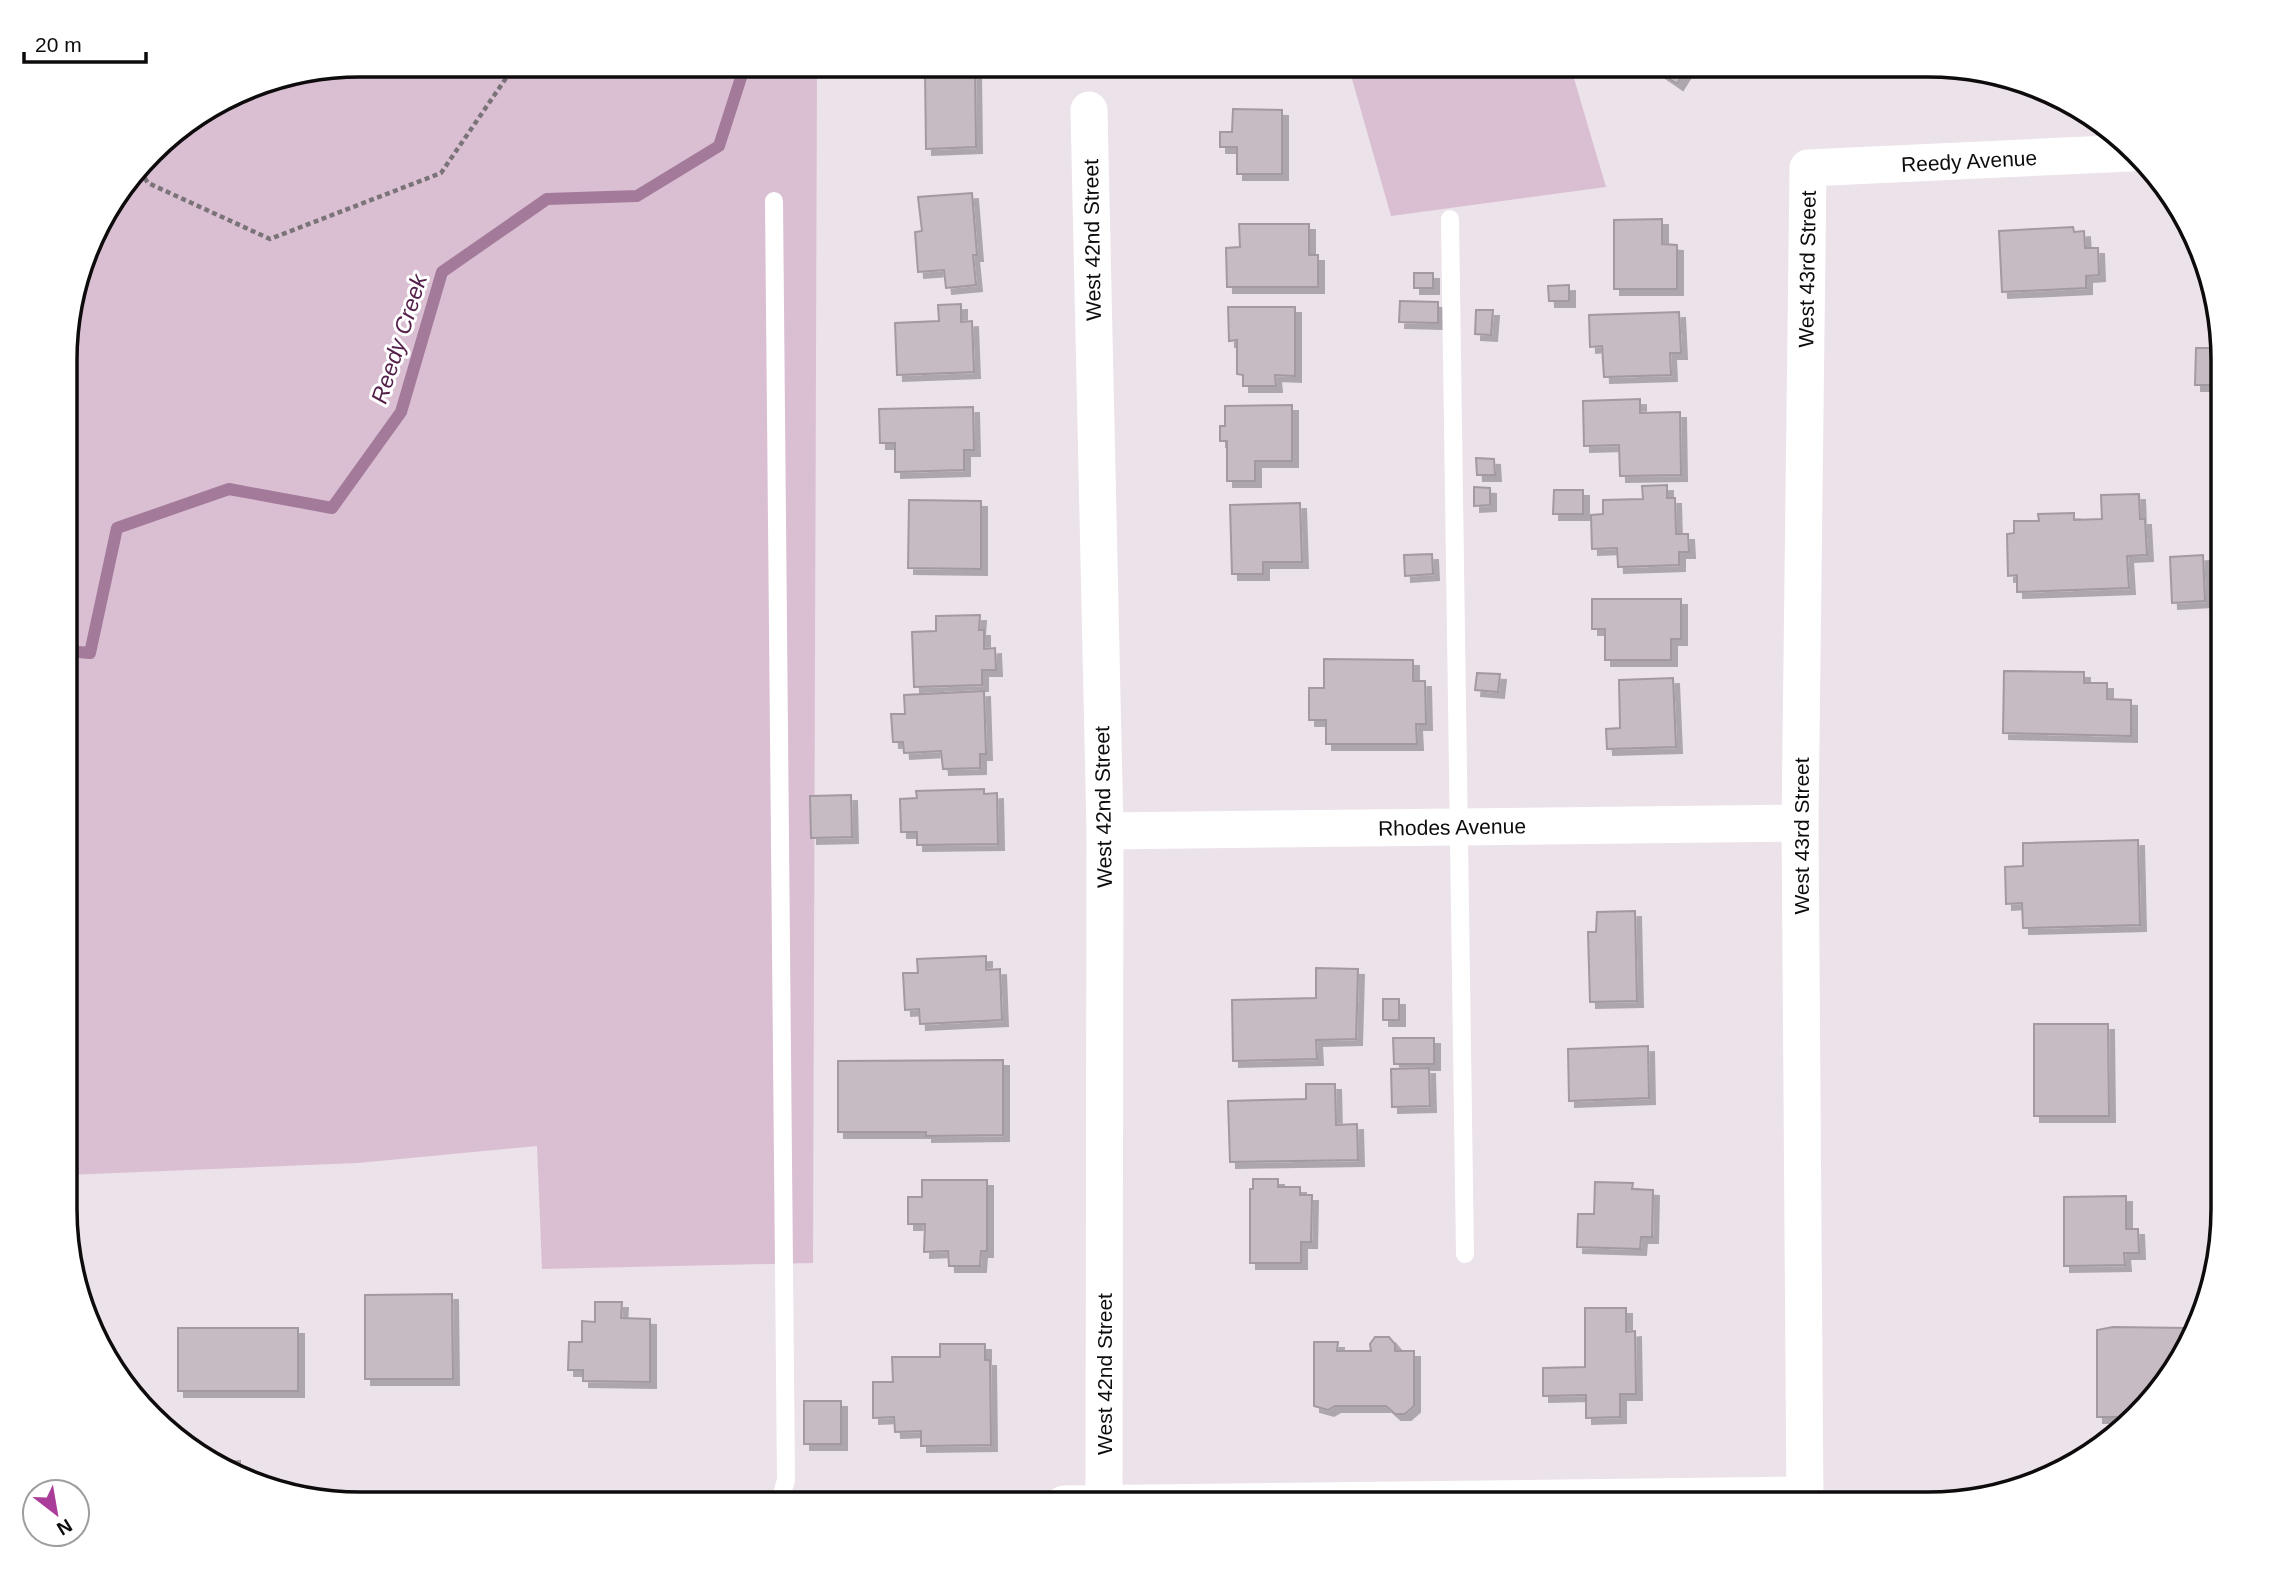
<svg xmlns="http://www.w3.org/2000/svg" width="2288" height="1569" viewBox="0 0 2288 1569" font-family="Arial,sans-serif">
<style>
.green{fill:#dabfd3}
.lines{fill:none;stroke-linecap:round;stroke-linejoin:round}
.stream{stroke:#a37a9a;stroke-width:12}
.building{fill:#c6bbc3;stroke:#a399a0;stroke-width:2;filter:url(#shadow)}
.path{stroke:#7a7479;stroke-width:4.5;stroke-dasharray:5 3.5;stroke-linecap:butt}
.lane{stroke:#fff;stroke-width:18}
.street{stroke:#fff;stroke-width:37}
.labels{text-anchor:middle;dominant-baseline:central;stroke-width:6;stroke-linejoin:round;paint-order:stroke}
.street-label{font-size:21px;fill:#0e0b0d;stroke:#fff}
.water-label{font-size:23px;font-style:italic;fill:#54204b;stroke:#fff}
.rim{fill:none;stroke:#0e0b0d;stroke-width:3.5}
</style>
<defs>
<filter id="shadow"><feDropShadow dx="6" dy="6" stdDeviation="0" flood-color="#0004"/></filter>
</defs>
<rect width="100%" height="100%" fill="#ece2ea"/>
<g class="green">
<path d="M360,65H817L813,1263L542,1269L537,1146L358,1163L67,1175V322L95,229L165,138L247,87Z"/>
<path d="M1348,65H1570L1606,187L1391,216Z"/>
</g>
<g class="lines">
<path class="stream" d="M67,651L90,653L117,528L229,489L332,508L401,412L442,272L547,199L637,196L719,146L745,65"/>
</g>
<g class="building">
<path d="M1649,65H1689L1677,84Z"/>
<path d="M975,68L976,147L926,149L925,69Z"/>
<path d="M1233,109L1282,110V174H1237V147H1220V132H1232Z"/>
<path d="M972,193L977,255H973L976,285L946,288L944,270L918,272L915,232L922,231L918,197Z"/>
<path d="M1662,219V244L1677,245V289H1614V220Z"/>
<path d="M1239,224H1309V255H1318V287H1227L1226,248L1240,247Z"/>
<path d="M2073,227L2074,232L2084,231L2085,248H2098L2099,275L2086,276V288L2002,292L1999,231Z"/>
<rect x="1414" y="273" width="19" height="15"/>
<path d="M1569,285V301H1549L1548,286Z"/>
<path d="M1400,301L1438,302V323L1399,322Z"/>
<path d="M961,304V322L972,321L974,372L897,375L895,323L939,321L938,305Z"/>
<path d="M1228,307H1295V376L1275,375L1276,386H1243V375L1237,374V340L1229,341Z"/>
<path d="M1476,310H1493L1491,335L1475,334Z"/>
<path d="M1679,312L1681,353H1670L1671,375L1604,377L1602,346L1590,347L1589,315Z"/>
<path d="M2196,348H2223V385H2195Z"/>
<path d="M1640,399V413L1680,412L1681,475L1620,476L1619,445L1584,446L1583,401Z"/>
<path d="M1292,405V461H1255V481H1227V441H1220V426H1225V406Z"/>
<path d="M973,407L974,450H964V470L895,472V443H880L879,409Z"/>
<path d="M1476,458L1494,459L1495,475H1477Z"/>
<path d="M1667,485V498H1675L1676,534H1688L1689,552H1679V565L1618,567L1617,548L1592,549L1591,515L1603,514V500L1643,499L1642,486Z"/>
<path d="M1474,487L1490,488V505L1474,506Z"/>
<path d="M1554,490H1583V514H1553Z"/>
<path d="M2139,494L2140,519H2145L2147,555L2127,556L2129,588L2017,592V575L2008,576L2007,534L2014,533V521H2039L2038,514L2074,513V520L2102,519L2101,495Z"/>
<path d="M909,500L981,501V569L908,568Z"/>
<path d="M1300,503L1302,562H1263V574H1232L1230,505Z"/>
<path d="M1432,554L1433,574L1405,576L1404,555Z"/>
<path d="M2203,555L2205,601L2172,603L2170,557Z"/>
<path d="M1592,599H1681V639H1671V660H1605V629H1592Z"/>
<path d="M980,615L979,630H984V649L995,648L996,670H982V685L914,687L912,632L936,631V616Z"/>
<path d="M1324,659L1413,660V681H1425L1426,724H1416L1417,744H1326V720H1309V688H1324Z"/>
<path d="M2004,671L2084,672V683H2107V699L2131,700V736L2003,733Z"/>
<path d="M1477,673L1500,674L1498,692L1475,690Z"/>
<path d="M1673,678L1676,747L1607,749L1606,729L1620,728L1619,680Z"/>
<path d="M984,691L986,754H980V768L943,769L941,751L904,753L903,742H893L891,714H905L904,695Z"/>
<path d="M984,789V794L997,793L998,844L917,845V832H901L900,799L917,798L916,791Z"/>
<path d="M851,795L852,837L811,838L810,796Z"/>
<path d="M2138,840L2140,925L2023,928L2022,903L2006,904L2005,867L2023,866V843Z"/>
<path d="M1635,911L1637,1001L1590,1002L1588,932H1596L1597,912Z"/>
<path d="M986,956V970L1000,969L1002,1020L920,1024L919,1009L905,1010L903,973H918L917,959Z"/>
<path d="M1316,968L1358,969L1356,1039L1316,1040L1317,1059L1233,1061L1232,1000L1316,998Z"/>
<rect x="1383" y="999" width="16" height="21"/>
<path d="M2034,1024H2108L2109,1116H2034Z"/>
<path d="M1393,1038H1434V1064H1394Z"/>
<path d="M1648,1046L1649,1098L1569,1101L1568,1049Z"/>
<path d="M1003,1060V1135L926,1136V1132H838V1061Z"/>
<path d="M1429,1068L1430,1106L1392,1107L1391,1069Z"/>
<path d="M1306,1084H1335L1336,1125L1357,1124L1358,1160L1230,1162L1228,1101L1306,1099Z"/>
<path d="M2211,1120H2223V1156H2212Z"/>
<path d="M1253,1179H1278V1187H1300V1195H1312L1311,1242H1301V1263H1250V1189H1253Z"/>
<path d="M922,1180H987V1251H981L980,1266H949L948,1251L924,1252L925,1224H908V1197H922Z"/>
<path d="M1595,1182L1633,1183L1632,1189L1653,1190L1652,1237H1641L1640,1249L1577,1247L1578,1214H1594Z"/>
<path d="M2126,1196V1229H2138L2139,1253H2124L2125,1265L2064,1266V1197Z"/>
<path d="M452,1294L453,1379H365V1295Z"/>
<path d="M595,1302H622L621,1318L650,1319V1382L583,1381V1370H568L569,1342H582V1321L595,1322Z"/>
<path d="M1585,1308H1626V1332L1635,1331L1636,1394H1620V1417L1586,1418V1395L1543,1396V1368L1585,1367Z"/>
<path d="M2113,1327L2188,1328V1341L2162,1388L2127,1417H2097V1330Z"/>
<rect x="178" y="1328" width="120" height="63"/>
<path d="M1375,1337H1389L1395,1344V1351H1414V1406L1405,1414H1395L1386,1406H1335L1328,1410L1314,1406V1342H1338L1337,1351H1371L1370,1344Z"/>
<path d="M940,1344H985V1360H990L991,1445L921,1446V1431L895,1432L894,1417L873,1418V1382H893L892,1357H940Z"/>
<rect x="804" y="1401" width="37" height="43"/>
<path d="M240,1461V1475L223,1466V1462Z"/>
</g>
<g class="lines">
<path class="path" d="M140,171L148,183L270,239L441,173L515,65"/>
<g class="lane">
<path d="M774,201L786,1480L779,1504"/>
<path d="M1450,219L1465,1254"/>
</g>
<g class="street">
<path d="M1089,110L1105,831L1104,1504"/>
<path d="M1105,831L1800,823"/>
<path d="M1064,1504L1805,1495"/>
<path d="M1805,1504L1800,823L1808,168L2130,153"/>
</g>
</g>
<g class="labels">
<g class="street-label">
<text transform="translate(1969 161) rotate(-3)">Reedy Avenue</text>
<text transform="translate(1092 240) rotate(-91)">West 42nd Street</text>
<text transform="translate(1807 269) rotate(-89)">West 43rd Street</text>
<text transform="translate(1103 807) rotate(-91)">West 42nd Street</text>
<text transform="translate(1452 827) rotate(-1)">Rhodes Avenue</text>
<text transform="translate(1801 836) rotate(-90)">West 43rd Street</text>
<text transform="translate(1104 1374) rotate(-90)">West 42nd Street</text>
</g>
<g class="water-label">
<text transform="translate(399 339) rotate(-72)">Reedy Creek</text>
</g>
</g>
<path d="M0 0H2288V1569H0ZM360 77H1928A283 283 0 0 1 2211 360V1209A283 283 0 0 1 1928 1492H360A283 283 0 0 1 77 1209V360A283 283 0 0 1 360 77Z" fill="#fff" fill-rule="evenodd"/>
<path class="rim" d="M360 77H1928A283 283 0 0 1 2211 360V1209A283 283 0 0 1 1928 1492H360A283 283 0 0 1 77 1209V360A283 283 0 0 1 360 77Z"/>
<g transform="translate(56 1513) rotate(149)"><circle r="33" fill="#ffffff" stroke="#9f9d9e" stroke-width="2"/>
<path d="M0-5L12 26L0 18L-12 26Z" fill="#ab3d9a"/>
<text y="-10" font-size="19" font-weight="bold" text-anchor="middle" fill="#0e0b0d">N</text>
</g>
<path d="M24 52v10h122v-10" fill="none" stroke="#0e0b0d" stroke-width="3.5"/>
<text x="35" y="52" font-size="21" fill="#0e0b0d" stroke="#ffffff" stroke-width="5" paint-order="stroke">20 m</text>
</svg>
